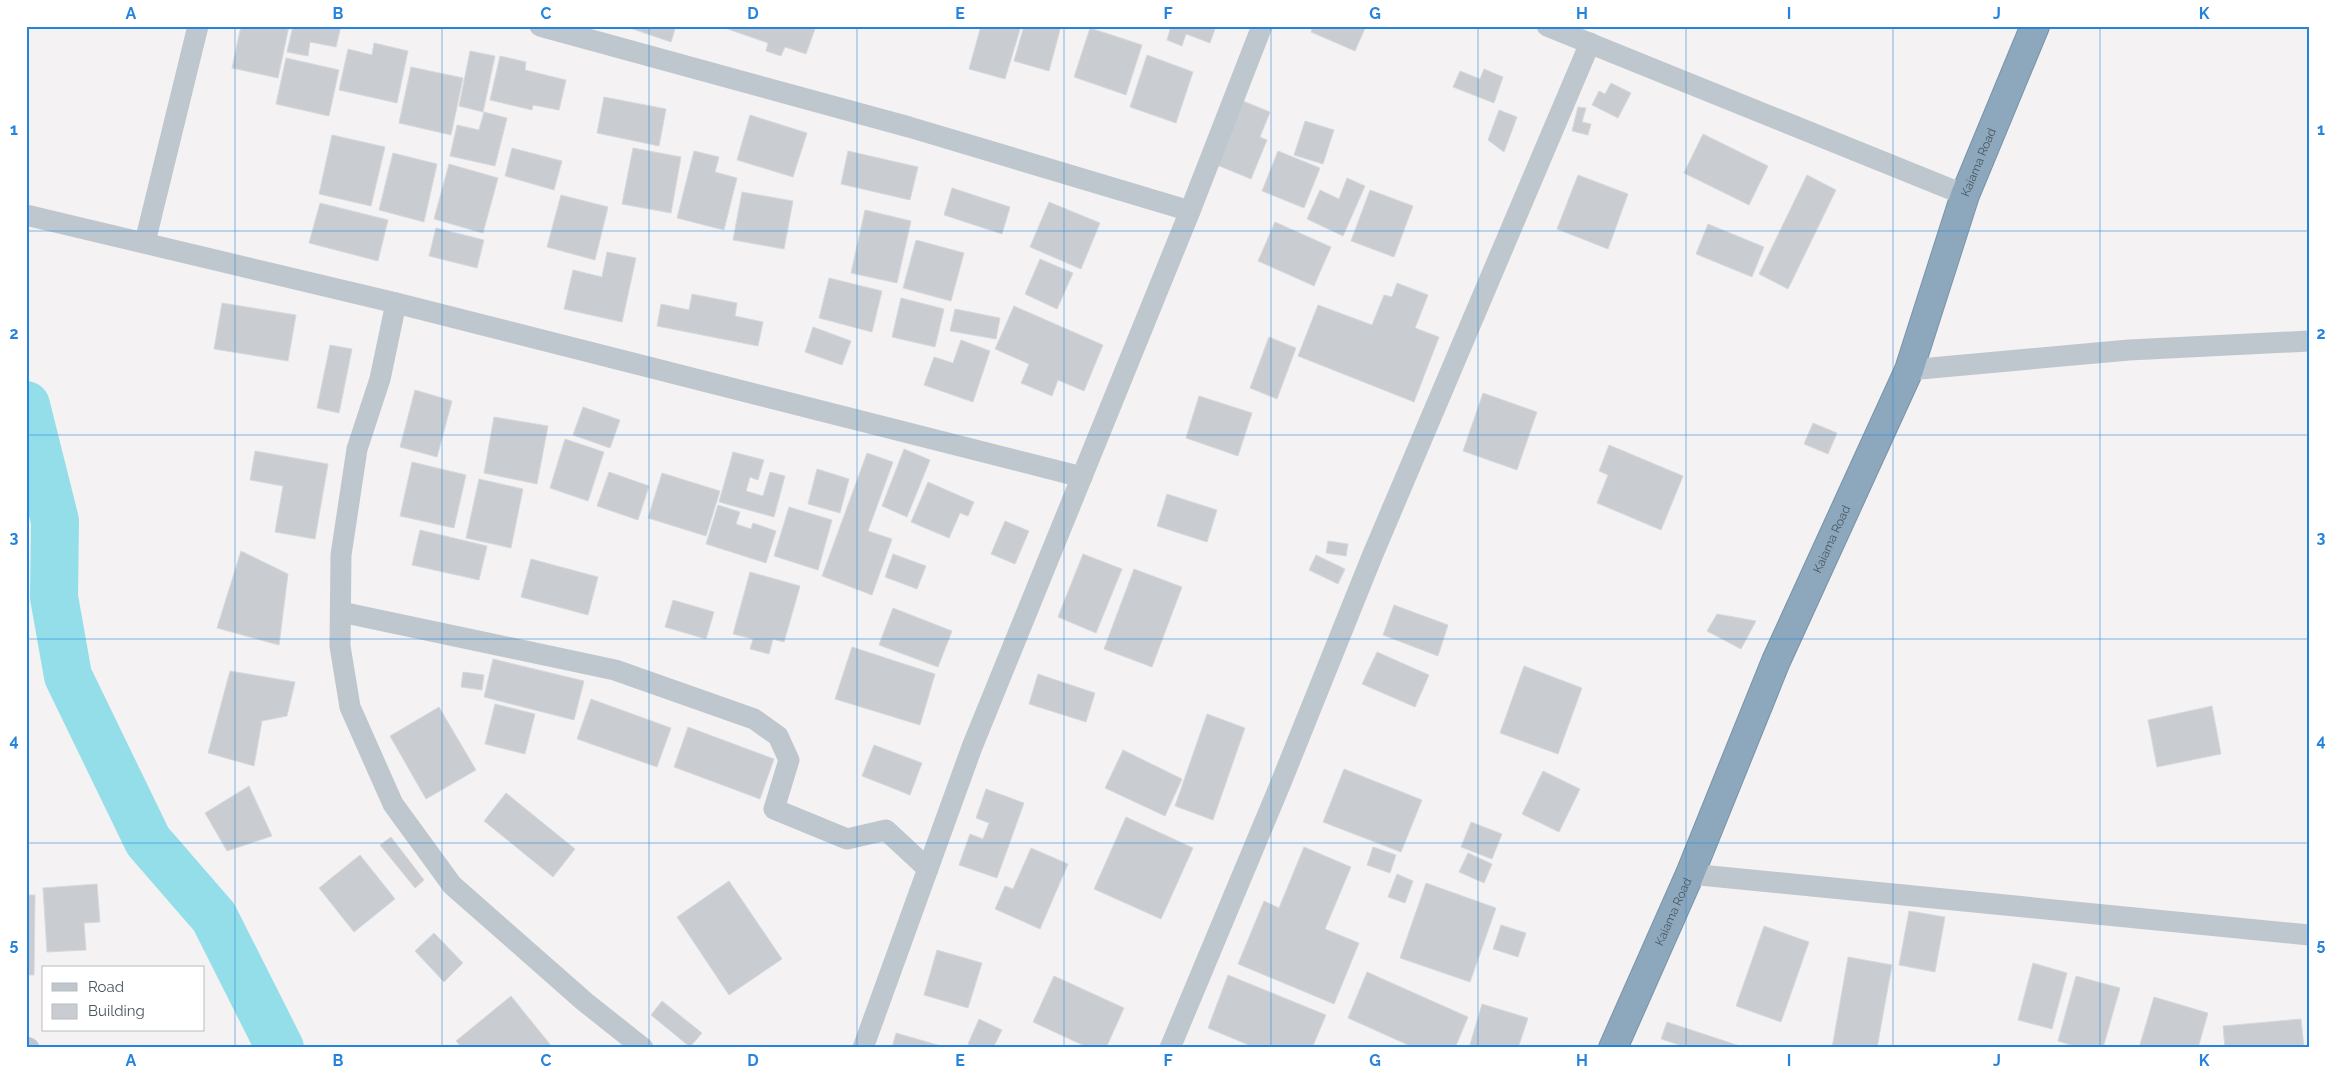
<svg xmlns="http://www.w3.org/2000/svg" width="2335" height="1074" viewBox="0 0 2335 1074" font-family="Raleway,sans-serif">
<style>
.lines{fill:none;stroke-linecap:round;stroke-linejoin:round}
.river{stroke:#93dee9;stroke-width:48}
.building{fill:#c9cdd1;stroke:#d6d9dd}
.highway-casing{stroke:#7893a9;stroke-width:30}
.street{stroke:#bec7cd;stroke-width:21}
.highway{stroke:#8da8bd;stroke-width:28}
.grid{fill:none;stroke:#2383dd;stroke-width:1;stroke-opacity:0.55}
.labels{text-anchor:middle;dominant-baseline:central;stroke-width:4.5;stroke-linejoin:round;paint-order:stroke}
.street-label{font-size:12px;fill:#4a575f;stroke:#fff}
.neatline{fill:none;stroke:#2383dd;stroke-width:2}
.grid-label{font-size:16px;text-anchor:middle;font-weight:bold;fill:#2383dd}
</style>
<rect width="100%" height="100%" fill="#f4f2f2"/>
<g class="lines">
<path class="river" d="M26,405L55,521L54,597L68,676L148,841L214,917L280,1048"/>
</g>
<g class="building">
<path d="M241,26H289L278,78L232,68Z"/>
<path d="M293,26H341L336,47L310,42L308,56L287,52Z"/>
<path d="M624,26H676L671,42Z"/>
<path d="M719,26H816L806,54L785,47L781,56L766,51L768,43Z"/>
<path d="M981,26H1021L1005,79L969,69Z"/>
<path d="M1024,26H1061L1049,71L1014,61Z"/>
<path d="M1171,26H1216L1210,43L1186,34L1182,46L1167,40Z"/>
<path d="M1313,26H1366L1355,51L1311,32Z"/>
<path d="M1090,28L1142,45L1126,95L1074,77Z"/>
<path d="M374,43L408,51L397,103L339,90L348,49L372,55Z"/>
<path d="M470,51L495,56L483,112L459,106Z"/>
<path d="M1147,55L1193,72L1176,123L1130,107Z"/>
<path d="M500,56L526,62L525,70L566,80L559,110L533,105L532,110L490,100Z"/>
<path d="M286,58L339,70L329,116L276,104Z"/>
<path d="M411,67L463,78L451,135L399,123Z"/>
<path d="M1484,69L1503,77L1494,103L1453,87L1460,71L1480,79Z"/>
<path d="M1611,83L1631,93L1618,118L1592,105L1599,91L1605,94Z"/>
<path d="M604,97L666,109L659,146L597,133Z"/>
<path d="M1243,101L1270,112L1260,137L1267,140L1251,179L1217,165Z"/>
<path d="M1578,107L1586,108L1582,122L1591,124L1588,135L1572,131Z"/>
<path d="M1499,110L1517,117L1504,152L1488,140Z"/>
<path d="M484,112L507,118L495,166L450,156L457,125L479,130Z"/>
<path d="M750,115L807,133L793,177L737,160Z"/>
<path d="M1305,121L1334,130L1323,164L1294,155Z"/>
<path d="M1703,134L1768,166L1749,205L1684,173Z"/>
<path d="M332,135L385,147L371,206L319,194Z"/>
<path d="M512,148L562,161L554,190L505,176Z"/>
<path d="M633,148L681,157L671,213L622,204Z"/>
<path d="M694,151L719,157L715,172L737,178L724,230L677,218Z"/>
<path d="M848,151L918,167L910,200L841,184Z"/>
<path d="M1278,151L1320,168L1304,208L1262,191Z"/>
<path d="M393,153L437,164L424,222L379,210Z"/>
<path d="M449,164L498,178L483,233L434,219Z"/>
<path d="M1578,175L1628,194L1608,249L1557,229Z"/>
<path d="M1807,175L1836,190L1788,289L1759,274Z"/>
<path d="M1347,178L1365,186L1343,236L1307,219L1320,190L1339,199Z"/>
<path d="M952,188L1010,207L1002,234L944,215Z"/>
<path d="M1370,190L1413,206L1394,257L1351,241Z"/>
<path d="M742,192L793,201L784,249L733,240Z"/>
<path d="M561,195L608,207L595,260L547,247Z"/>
<path d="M1049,202L1100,223L1081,269L1030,247Z"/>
<path d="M320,203L388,220L378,261L309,243Z"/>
<path d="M865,210L911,221L897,283L851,273Z"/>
<path d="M1275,222L1331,247L1314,286L1258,261Z"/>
<path d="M1708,224L1764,247L1752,277L1696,254Z"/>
<path d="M436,228L484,240L477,268L429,256Z"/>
<path d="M916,240L964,253L951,301L903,288Z"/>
<path d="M607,252L636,258L622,322L564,309L573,270L602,277Z"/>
<path d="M1040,259L1073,273L1057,309L1025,294Z"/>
<path d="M829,278L882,291L872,332L819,318Z"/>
<path d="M1397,283L1428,295L1415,328L1439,337L1414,402L1298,356L1318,305L1372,325L1384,295L1392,297Z"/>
<path d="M692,294L737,303L735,316L763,322L758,346L657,326L661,304L689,310Z"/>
<path d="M901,298L944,309L935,347L892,337Z"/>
<path d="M222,303L296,315L288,361L214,349Z"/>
<path d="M1014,306L1103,345L1084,391L1058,380L1052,396L1021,383L1029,364L995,349Z"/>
<path d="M955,309L1000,318L996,339L950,331Z"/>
<path d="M813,327L851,341L842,365L805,352Z"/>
<path d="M1269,337L1296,348L1277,399L1250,388Z"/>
<path d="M961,340L990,351L973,402L924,385L934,357L953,363Z"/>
<path d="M330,345L352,349L339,413L317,408Z"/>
<path d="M415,390L452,401L437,457L400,447Z"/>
<path d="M1483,393L1537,412L1517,470L1463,451Z"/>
<path d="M1199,396L1252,413L1238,456L1186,438Z"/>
<path d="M583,407L620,420L610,448L573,435Z"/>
<path d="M494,417L548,426L537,484L484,473Z"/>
<path d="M1813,423L1837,433L1828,454L1804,444Z"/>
<path d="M565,439L604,452L588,501L550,488Z"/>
<path d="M1609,445L1683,476L1661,530L1597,503L1608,475L1599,471Z"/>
<path d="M904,449L930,460L907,517L882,506Z"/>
<path d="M255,451L328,464L315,539L275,532L283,486L250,480Z"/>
<path d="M733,452L764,460L758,480L750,477L746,491L763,496L770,472L785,476L774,517L719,502Z"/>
<path d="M867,453L893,462L868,531L892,539L872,595L822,576Z"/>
<path d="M412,462L466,475L454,528L400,516Z"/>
<path d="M817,469L849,479L840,513L808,504Z"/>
<path d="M609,472L649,486L638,520L597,506Z"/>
<path d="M662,473L720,491L706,536L648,518Z"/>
<path d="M479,479L523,489L511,548L466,538Z"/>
<path d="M928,482L974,502L968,516L960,513L949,538L911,522Z"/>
<path d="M1167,494L1217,510L1207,542L1157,526Z"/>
<path d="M718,505L740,512L736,524L751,529L753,523L776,531L766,563L706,544Z"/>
<path d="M789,507L832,520L818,570L774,556Z"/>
<path d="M1005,521L1029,531L1015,564L991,554Z"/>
<path d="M420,530L487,546L479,580L412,565Z"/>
<path d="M1328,541L1348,544L1346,556L1326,553Z"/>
<path d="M241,551L288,574L279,645L217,628Z"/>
<path d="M893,554L926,566L917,589L885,577Z"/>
<path d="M1083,554L1122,569L1096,633L1058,617Z"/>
<path d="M1316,555L1345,569L1338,584L1309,570Z"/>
<path d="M531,559L598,577L588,615L521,597Z"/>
<path d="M1134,569L1182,587L1152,667L1104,649Z"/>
<path d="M750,572L800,586L784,642L773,639L769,654L750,649L753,639L733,634Z"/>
<path d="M673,600L714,612L706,639L665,627Z"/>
<path d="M1394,605L1448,625L1438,656L1383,635Z"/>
<path d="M893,608L952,631L938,667L879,645Z"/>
<path d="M1717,614L1756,621L1741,649L1707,631Z"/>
<path d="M852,647L935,674L920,725L835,699Z"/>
<path d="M1377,652L1429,675L1415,707L1362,684Z"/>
<path d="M493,659L584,681L574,720L484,697Z"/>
<path d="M1524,666L1582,688L1558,754L1500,733Z"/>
<path d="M230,671L295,682L287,716L262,721L254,766L208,753Z"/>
<path d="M463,672L484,675L482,690L461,687Z"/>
<path d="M1038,674L1095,693L1086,722L1029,704Z"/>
<path d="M591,699L671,728L657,767L577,739Z"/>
<path d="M495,704L535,714L525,754L485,744Z"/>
<path d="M2212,706L2221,754L2157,767L2148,720Z"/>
<path d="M439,707L476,770L426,799L390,736Z"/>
<path d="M1207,714L1245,728L1213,820L1175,806Z"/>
<path d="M688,727L774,759L760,799L674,767Z"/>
<path d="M874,745L922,763L910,795L862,776Z"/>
<path d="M1123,750L1182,779L1165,816L1105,788Z"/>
<path d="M1344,769L1422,800L1401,852L1323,822Z"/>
<path d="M1543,771L1580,789L1559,832L1522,814Z"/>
<path d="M249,786L272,836L227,851L205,813Z"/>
<path d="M986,789L1024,803L997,878L959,865L970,834L983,839L989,823L976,818Z"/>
<path d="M506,793L575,849L553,877L484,821Z"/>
<path d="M1126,817L1193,848L1161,919L1094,889Z"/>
<path d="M1471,822L1502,834L1492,859L1461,847Z"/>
<path d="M391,837L424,880L415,888L380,845Z"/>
<path d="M1304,847L1351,867L1325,929L1359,943L1334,1004L1238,964L1264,901L1279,908Z"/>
<path d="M1373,847L1396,855L1390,873L1367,865Z"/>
<path d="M1031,848L1068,864L1040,929L995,909L1005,886L1013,889Z"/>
<path d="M1468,853L1492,864L1484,883L1459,872Z"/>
<path d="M360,855L395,899L354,932L319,888Z"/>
<path d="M1397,874L1413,881L1405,903L1388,897Z"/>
<path d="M729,881L782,959L729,995L677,917Z"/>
<path d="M1426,883L1496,908L1470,982L1400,958Z"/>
<path d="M97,884L100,922L84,923L86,950L47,952L43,888Z"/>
<path d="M26,895H35L34,975H26Z"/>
<path d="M1909,911L1945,917L1935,972L1899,965Z"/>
<path d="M1501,925L1526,933L1518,957L1493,949Z"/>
<path d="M1764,926L1809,942L1781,1022L1736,1006Z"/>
<path d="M434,933L463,963L444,982L415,951Z"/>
<path d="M937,950L982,963L968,1008L924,995Z"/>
<path d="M1848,957L1892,965L1877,1048H1832Z"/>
<path d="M2033,963L2067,973L2052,1029L2018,1020Z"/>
<path d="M1367,972L1468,1017L1455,1048H1415L1348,1018Z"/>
<path d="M1228,975L1326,1015L1312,1048H1256L1208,1028Z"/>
<path d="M1054,976L1124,1008L1106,1048H1089L1033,1022Z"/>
<path d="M2076,976L2120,988L2103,1048H2080L2058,1041Z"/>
<path d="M511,996L553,1048H462L456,1041Z"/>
<path d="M2154,997L2208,1013L2198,1048H2139Z"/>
<path d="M662,1001L702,1033L690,1047L651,1015Z"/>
<path d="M1482,1004L1528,1018L1518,1048H1469Z"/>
<path d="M979,1019L1002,1030L993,1048H975L968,1044Z"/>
<path d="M2301,1019L2304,1048H2225L2223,1026Z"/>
<path d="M1667,1022L1746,1048H1689L1661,1039Z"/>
<path d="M896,1033L948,1048H892Z"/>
</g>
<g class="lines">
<g class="highway-casing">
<g id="highway">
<path id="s1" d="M1613,1048L1690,874L1776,661L1909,370L1965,195L2035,26"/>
</g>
</g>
<g class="street">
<path d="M540,26L909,127L1190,211"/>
<path d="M1547,26L1965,195"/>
<path d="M26,215L396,303L1082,477"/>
<path d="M145,242L198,26"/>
<path d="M396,303L380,379L357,449L341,555L340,646L350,707L393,804L452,885L585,1002L643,1048"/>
<path d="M1909,370L2129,350L2309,341"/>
<path d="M341,612L615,670L754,719L778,736L789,760L774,809L847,839L886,830L928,869"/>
<path d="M1690,874L2309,935"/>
<path d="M26,1047L29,1048"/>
<path d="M863,1048L972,747L1190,211L1262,26"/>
<path d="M1170,1048L1280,785L1373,554L1590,43"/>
</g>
<use href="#highway" class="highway"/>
</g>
<path class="grid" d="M235,26V1048M442,26V1048M649,26V1048M857,26V1048M1064,26V1048M1271,26V1048M1478,26V1048M1686,26V1048M1893,26V1048M2100,26V1048M26,231H2309M26,435H2309M26,639H2309M26,843H2309"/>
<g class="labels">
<g class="street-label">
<text stroke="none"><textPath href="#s1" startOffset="959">Kaiama Road</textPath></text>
<text stroke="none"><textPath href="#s1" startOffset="554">Kaiama Road</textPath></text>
<text stroke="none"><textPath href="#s1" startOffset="149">Kaiama Road</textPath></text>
</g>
</g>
<rect width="2335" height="1074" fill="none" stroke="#ffffff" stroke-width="55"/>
<rect x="42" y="966" width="162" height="65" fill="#ffffff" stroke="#b7bcbf"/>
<rect x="52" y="983" width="25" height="8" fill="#bec7cd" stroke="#b7bcbf"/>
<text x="88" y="992" font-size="15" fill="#4a575f">Road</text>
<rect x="52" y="1004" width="25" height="15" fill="#c9cdd1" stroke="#b7bcbf"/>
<text x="88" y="1016" font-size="15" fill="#4a575f">Building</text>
<rect x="28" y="28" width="2280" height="1018" class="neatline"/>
<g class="grid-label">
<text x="131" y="19">A</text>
<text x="338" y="19">B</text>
<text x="546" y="19">C</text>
<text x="753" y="19">D</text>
<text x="960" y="19">E</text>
<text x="1168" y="19">F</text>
<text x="1375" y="19">G</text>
<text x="1582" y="19">H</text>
<text x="1789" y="19">I</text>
<text x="1997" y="19">J</text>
<text x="2204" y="19">K</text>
<text x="14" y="135">1</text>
<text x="2321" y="135">1</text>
<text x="14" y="339">2</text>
<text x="2321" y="339">2</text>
<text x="14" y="543">3</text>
<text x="2321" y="543">3</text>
<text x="14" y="746">4</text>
<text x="2321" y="746">4</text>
<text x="14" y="950">5</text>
<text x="2321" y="950">5</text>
<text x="131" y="1066">A</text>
<text x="338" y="1066">B</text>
<text x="546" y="1066">C</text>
<text x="753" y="1066">D</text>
<text x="960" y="1066">E</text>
<text x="1168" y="1066">F</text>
<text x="1375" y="1066">G</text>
<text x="1582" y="1066">H</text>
<text x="1789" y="1066">I</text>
<text x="1997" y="1066">J</text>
<text x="2204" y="1066">K</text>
</g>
</svg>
